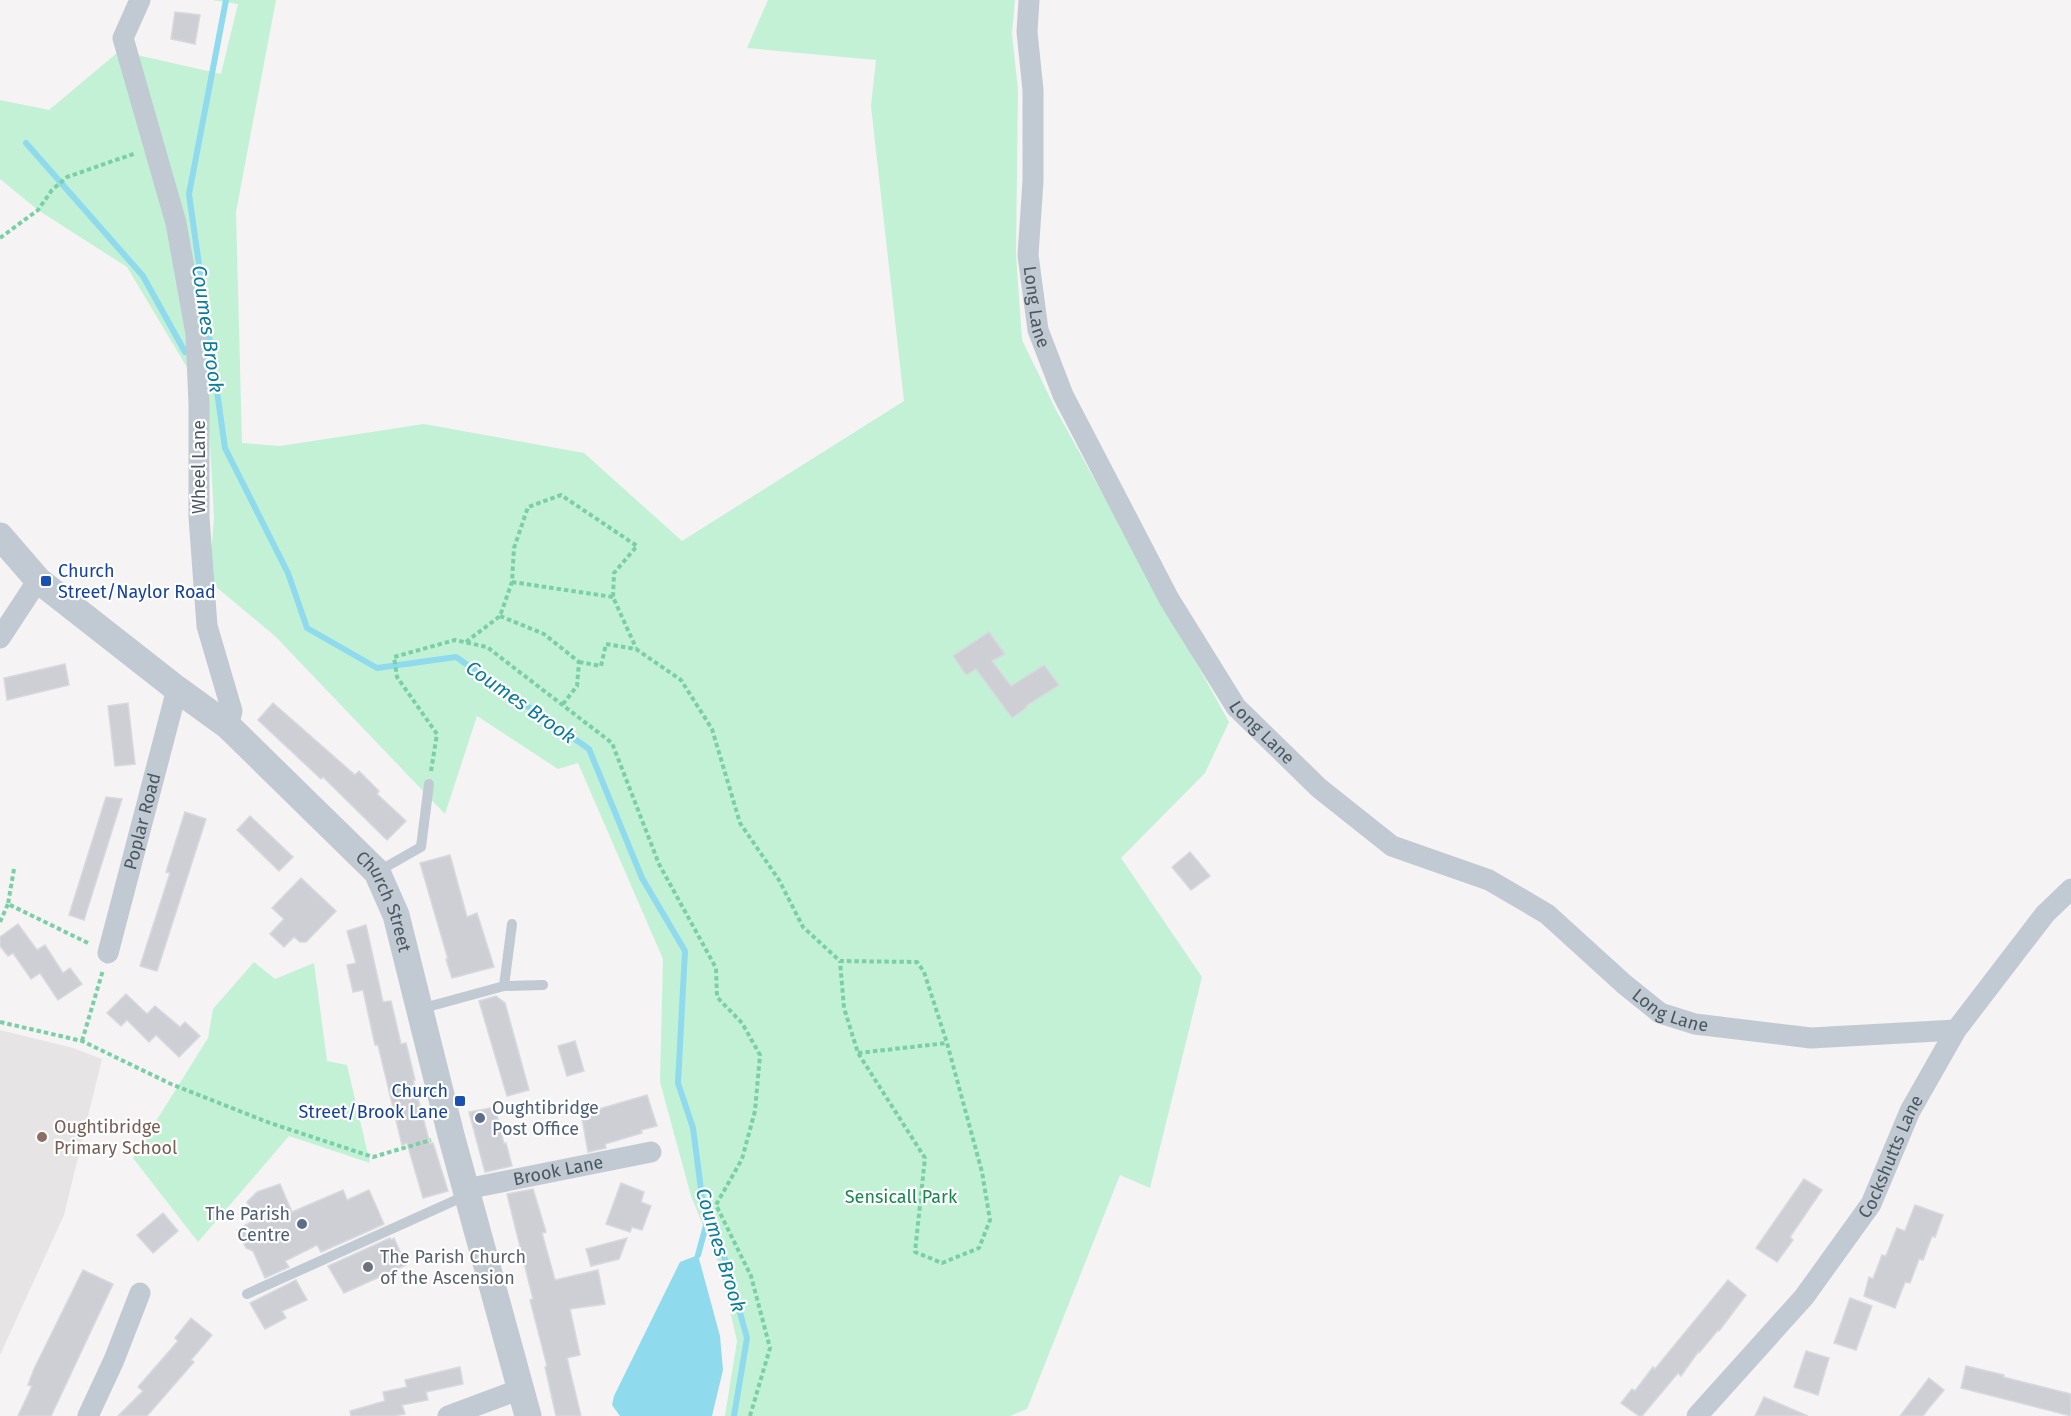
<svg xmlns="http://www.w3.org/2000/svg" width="2071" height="1416" viewBox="0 0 2071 1416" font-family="'Fira Sans',sans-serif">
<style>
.education{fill:#e6e4e5}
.green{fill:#c3f1d5}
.water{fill:#90daee}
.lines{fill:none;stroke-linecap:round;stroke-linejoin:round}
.stream{stroke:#90daee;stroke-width:6}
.building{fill:#cdcfd5;stroke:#d7d9de;stroke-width:1.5}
.path{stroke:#7ad0a6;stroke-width:4;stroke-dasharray:4.5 3;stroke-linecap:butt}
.service{stroke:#c1cad2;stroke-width:10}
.minor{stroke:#c1cad2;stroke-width:21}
.tertiary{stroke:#c1cad2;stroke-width:27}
.transit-dot{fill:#1a4fb4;stroke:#fff;stroke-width:2}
.service-dot{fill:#5c6f8a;stroke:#fff;stroke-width:2}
.education-dot{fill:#8d6e63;stroke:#fff;stroke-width:2}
.worship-dot{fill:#6b7280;stroke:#fff;stroke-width:2}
.labels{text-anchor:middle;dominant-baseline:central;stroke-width:4.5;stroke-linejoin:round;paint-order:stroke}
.street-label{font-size:18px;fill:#4a5661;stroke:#fff}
.transit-label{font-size:18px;fill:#164399;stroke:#fff;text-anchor:start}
.service-label{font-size:18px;fill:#4e5e75;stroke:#fff;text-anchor:start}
.education-label{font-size:18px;fill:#785e54;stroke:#fff;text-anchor:start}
.park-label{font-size:18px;fill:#17864f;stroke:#fff}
.worship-label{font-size:18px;fill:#5b616d;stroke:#fff;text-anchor:start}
.water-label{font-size:20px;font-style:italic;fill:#0c7c9b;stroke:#fff}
</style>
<rect width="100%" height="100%" fill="#f5f3f3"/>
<path class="education" d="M0,1030L73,1048L102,1059L64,1215L0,1355Z"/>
<g class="green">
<path d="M212,0H276L236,212L242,443L280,446L424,424L584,453L682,541L904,401L871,106L876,60L747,48L768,0H1015L1012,34L1018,90L1016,254L1022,340L1056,410L1229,722L1205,773L1121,858L1202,977L1150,1188L1120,1175L1027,1409L1010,1416H725L737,1341L720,1267L691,1196L660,1082L663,959L578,763L558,769L477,716L445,814L275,636L209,581L214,517L204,334L137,55L221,74L238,4Z"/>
<path d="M117,53C148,158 188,264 191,374L127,267L38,210L0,179V100L49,110Z"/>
<path d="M254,962L275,979L314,963L327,1061L347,1065L370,1163L289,1136L198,1242L133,1158L208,1038L213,1009Z"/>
</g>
<path class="water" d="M698,1255L720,1336L723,1370L712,1416H620L612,1405L614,1396L680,1262Z"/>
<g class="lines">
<g class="stream">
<path d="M226,0L189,194L225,448L288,573L307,628L377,668L456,657L589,749L642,878L685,951L678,1083L693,1128L702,1197L726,1262L747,1338L734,1416"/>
<path d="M26,143L143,276L185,352"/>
<path d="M698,1255L708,1218"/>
</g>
</g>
<g class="building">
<path d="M175,12L200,15L195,44L171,39Z"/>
<path d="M989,632L1005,654L992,661L1011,686L1044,665L1059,685L1026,706L1027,707L1012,718L976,669L966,675L953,656Z"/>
<path d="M65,664L69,685L7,700L4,678Z"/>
<path d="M128,703L135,764L115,766L108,706Z"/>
<path d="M273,703L355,775L359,771L379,791L377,794L406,821L387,840L323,777L321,779L258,720Z"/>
<path d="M106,797L122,799L84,920L69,915Z"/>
<path d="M185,812L206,819L157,971L140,966L170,873L166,872Z"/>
<path d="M250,816L293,857L279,871L237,830Z"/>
<path d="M1190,852L1210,876L1191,890L1172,867Z"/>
<path d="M450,855L467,917L477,913L494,967L452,978L446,959H448L420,863Z"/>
<path d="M301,878L336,911L306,942H300L294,937L284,947L270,934L284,919L272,908Z"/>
<path d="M18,924L37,950L45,945L63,973L70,968L82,984L58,1000L40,973L31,979L13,953L8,956L0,946V937Z"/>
<path d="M366,925L383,1002L391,1001L401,1044L406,1043L415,1080H413L430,1144L433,1143L448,1191L423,1198L407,1143L402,1145L378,1045H375L363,990L353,992L347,965L356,963L347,931Z"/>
<path d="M126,994L147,1014L155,1006L180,1027L185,1022L200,1036L179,1057L156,1035L149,1042L127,1020L121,1026L107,1013Z"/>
<path d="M496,996L505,1003L529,1090L507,1096L479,1001Z"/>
<path d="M575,1041L584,1071L567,1076L558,1046Z"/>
<path d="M647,1095L657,1126L641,1130L642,1133L605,1144L606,1148L588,1152L580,1107L598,1104L599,1109Z"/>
<path d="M495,1107L504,1144L506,1143L512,1166L485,1172L469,1112Z"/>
<path d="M1804,1179L1822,1190L1790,1237L1793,1240L1777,1262L1756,1248Z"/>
<path d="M621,1183L644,1192L641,1202L651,1206L642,1230L632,1227L630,1232L606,1224Z"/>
<path d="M280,1184L292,1212L343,1190L347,1200L369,1190L384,1224L321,1252L317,1245L285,1261L289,1267L265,1278L253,1251L246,1248L237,1230L256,1219L247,1202L257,1192Z"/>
<path d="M533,1189L546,1232L542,1233L555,1280L598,1270L605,1304L570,1309L580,1355L567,1358L581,1416H556L545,1367L547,1366L530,1300L533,1299L507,1194Z"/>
<path d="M1915,1205L1943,1215L1935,1237L1932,1236L1923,1260L1919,1259L1910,1283L1905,1282L1895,1308L1864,1296L1869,1277L1873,1279L1882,1255L1886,1256L1897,1228L1905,1231Z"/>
<path d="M163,1213L178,1231L153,1253L137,1235Z"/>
<path d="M390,1238L391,1240L394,1238L406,1265L344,1293L328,1266Z"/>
<path d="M627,1238L619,1259L591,1266L586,1249Z"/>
<path d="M83,1270L113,1284L51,1416H18L32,1386L28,1385L34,1369Z"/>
<path d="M296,1280L307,1300L282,1311L286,1318L265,1329L250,1303Z"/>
<path d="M1728,1280L1746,1295L1719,1331L1718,1330L1699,1353L1698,1352L1681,1376L1678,1373L1642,1416H1639L1621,1403L1632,1389L1635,1391L1653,1367L1655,1369Z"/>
<path d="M1850,1298L1872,1306L1856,1350L1834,1343Z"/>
<path d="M191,1318L212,1335L191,1360L194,1362L147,1416H118L143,1391L138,1387L178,1341L175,1338Z"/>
<path d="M1806,1351L1829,1358L1818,1395L1794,1387Z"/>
<path d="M1966,1366L2004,1375L2003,1377L2071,1394V1416L1961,1388Z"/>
<path d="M460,1367L463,1384L426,1392L428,1400L402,1405L405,1414L393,1416H351L350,1411L385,1401L383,1392L407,1387L405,1380Z"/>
<path d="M1929,1378L1944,1390L1929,1408L1923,1416H1900Z"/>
<path d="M1764,1397L1808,1416H1755Z"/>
</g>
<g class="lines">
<g class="path">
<path d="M0,238L38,210L52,190L67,177L136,153"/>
<path d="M512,582L613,597"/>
<path d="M500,616L544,634L579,662L577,686L563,704"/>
<path d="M466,642L500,616L512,582L514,548L528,507L561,495L637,546L614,573L613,597L636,648"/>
<path d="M579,662L601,666L606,644L636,649L681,680L712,729L740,823L779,880L803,927L840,961L917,962L924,972L947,1043L982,1172L990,1220L979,1248L942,1263L915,1252L925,1158L858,1053L844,1008L840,961"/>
<path d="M431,771L437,734L397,677L394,657L455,640L487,647L612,743L659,864L716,968L717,997L742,1023L760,1055L755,1111L742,1159L716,1205L751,1276L770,1348L750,1416"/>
<path d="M14,869L8,904L90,944"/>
<path d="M0,922L8,904"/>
<path d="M0,1022L82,1041L171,1084L270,1123L373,1157L431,1140"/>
<path d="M82,1041L103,970"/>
<path d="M858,1053L947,1043"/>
</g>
<g class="service">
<path d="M377,872L421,847L429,784"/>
<path d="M504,986L543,985"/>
<path d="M420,1009L504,986L512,924"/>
<path d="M247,1294L467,1195"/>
</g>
<g class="minor">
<path d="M140,0L123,38L176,223L196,334L199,404V517L207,626L232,711L228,726"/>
<path id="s1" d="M1029,0L1027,32L1033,90V181L1028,255L1038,330L1063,395L1169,599L1236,707L1319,788L1392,846L1489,880L1547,914L1624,984L1660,1013L1695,1024L1811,1038L1956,1030"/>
<path d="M0,638L38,580"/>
<path id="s2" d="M108,953L177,689"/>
<path id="s3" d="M466,1189L651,1152"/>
<path d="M88,1416L114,1360L140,1293"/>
<path d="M448,1416L521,1389"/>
<path id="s4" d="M1697,1416L1804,1297L1871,1204L1910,1111L1956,1030L2045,914L2071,889"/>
</g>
<path class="tertiary" id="s5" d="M0,536L38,580L177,689L228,726L377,872L396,915L451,1135L528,1416"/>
</g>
<g class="transit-dot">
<rect x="40" y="575" width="12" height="12" rx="3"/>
<rect x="454" y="1095" width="12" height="12" rx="3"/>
</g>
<g class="service-dot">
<circle cx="480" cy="1118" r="6"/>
<circle cx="302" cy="1224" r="6"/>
</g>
<circle class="education-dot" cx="42" cy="1137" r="6"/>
<circle class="worship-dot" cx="368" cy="1267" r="6"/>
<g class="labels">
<g class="street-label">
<text stroke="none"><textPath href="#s1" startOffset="308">Long Lane</textPath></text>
<text transform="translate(199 467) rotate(-90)">Wheel Lane</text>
<text stroke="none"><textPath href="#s1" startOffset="794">Long Lane</textPath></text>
<text stroke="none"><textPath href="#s2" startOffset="136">Poplar Road</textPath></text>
<text stroke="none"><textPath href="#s5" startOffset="536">Church Street</textPath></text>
<text stroke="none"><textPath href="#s1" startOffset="1296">Long Lane</textPath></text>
<text stroke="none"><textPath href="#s4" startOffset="326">Cockshutts Lane</textPath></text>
<text stroke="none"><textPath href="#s3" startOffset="94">Brook Lane</textPath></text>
</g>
<g class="transit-label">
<text x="58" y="571">Church<tspan x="58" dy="21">Street/Naylor Road</tspan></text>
<text x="448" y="1091" text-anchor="end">Church<tspan x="448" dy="21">Street/Brook Lane</tspan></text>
</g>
<g class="service-label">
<text x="492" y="1108">Oughtibridge<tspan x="492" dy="21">Post Office</tspan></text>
<text x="290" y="1214" text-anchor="end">The Parish<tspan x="290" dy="21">Centre</tspan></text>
</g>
<g class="education-label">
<text x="54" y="1127">Oughtibridge<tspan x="54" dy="21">Primary School</tspan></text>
</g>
<g class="park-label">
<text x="901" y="1197">Sensicall Park</text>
</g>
<g class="worship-label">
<text x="380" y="1257">The Parish Church<tspan x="380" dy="21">of the Ascension</tspan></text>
</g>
<g class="water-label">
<text transform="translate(208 329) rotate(82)">Coumes Brook</text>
<text transform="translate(521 702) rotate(35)">Coumes Brook</text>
<text transform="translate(721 1250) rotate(73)">Coumes Brook</text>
</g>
</g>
</svg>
